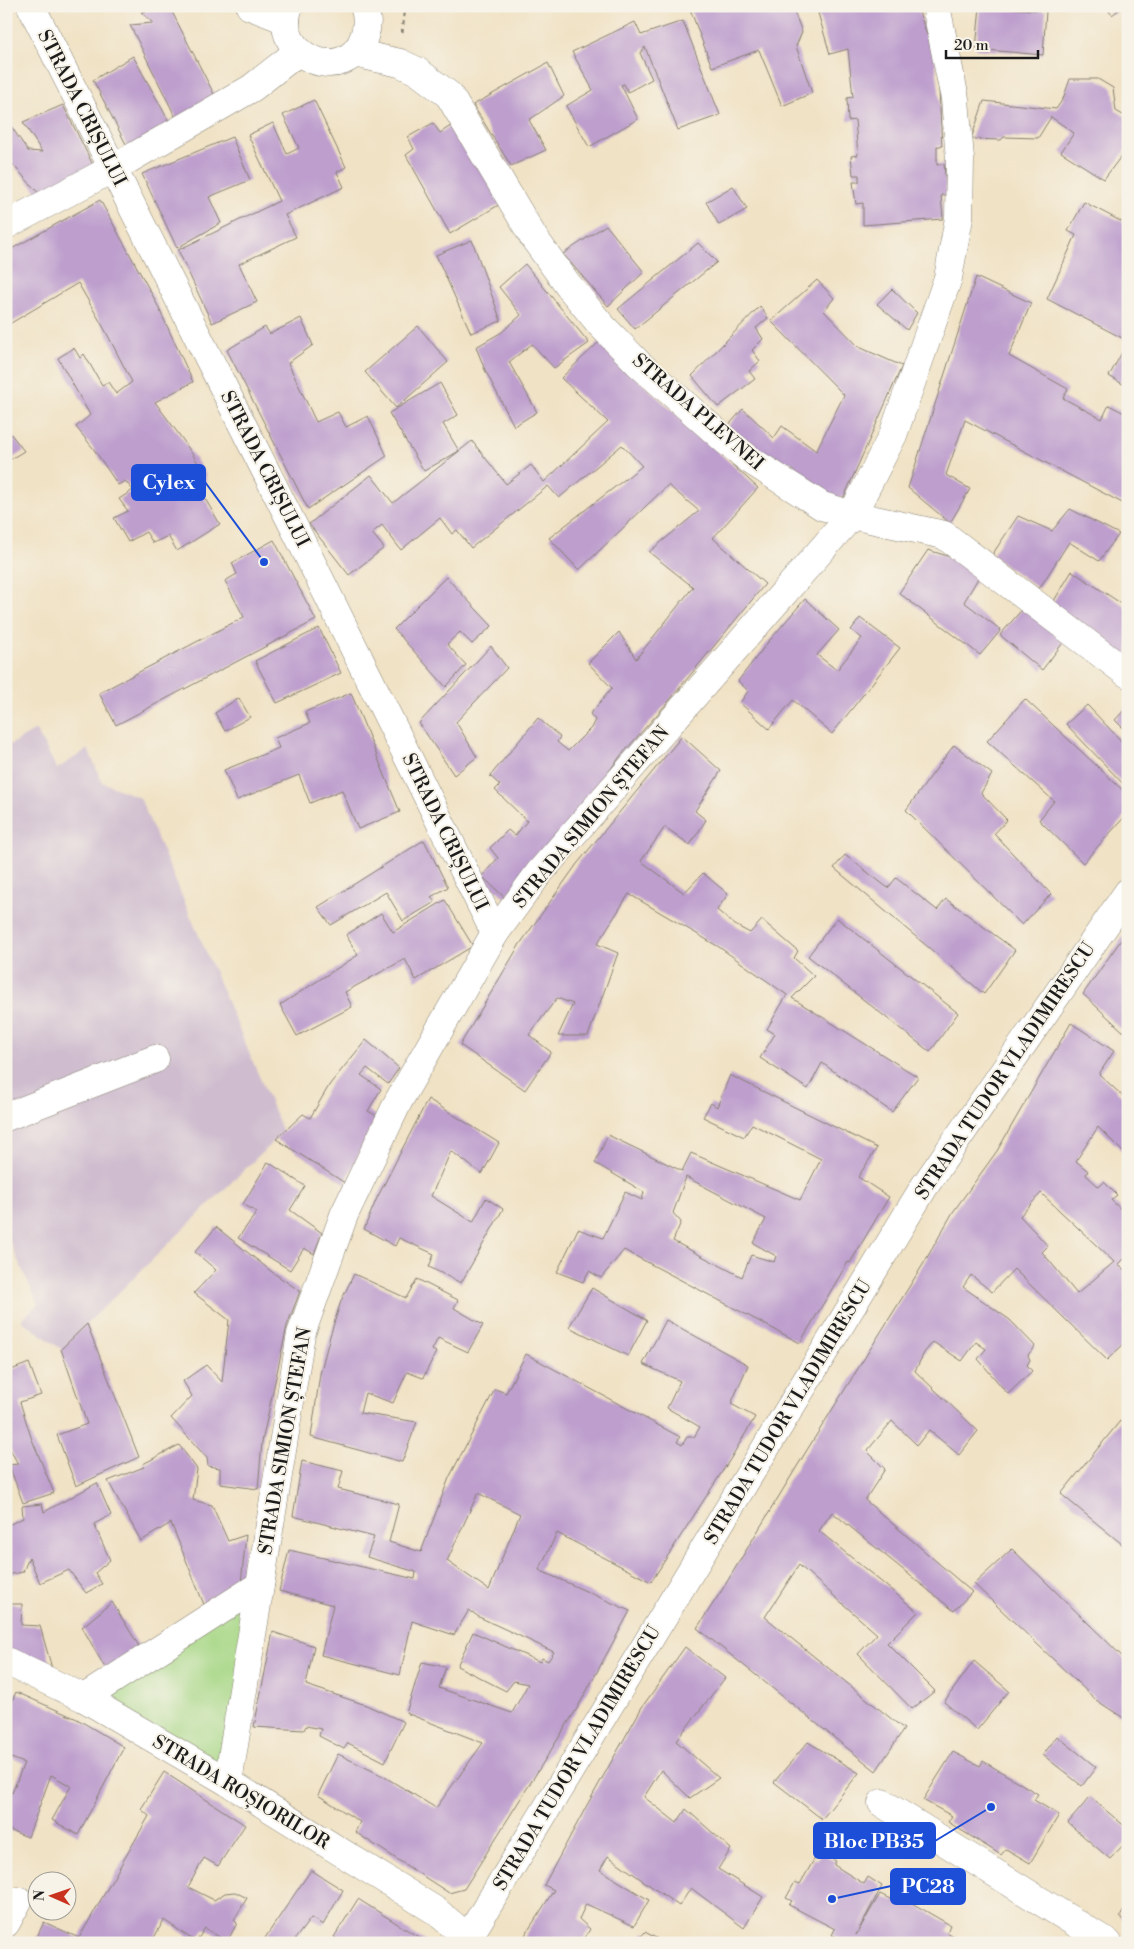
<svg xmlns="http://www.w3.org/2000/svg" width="1134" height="1949" viewBox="0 0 1134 1949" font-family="'Libre Bodoni',serif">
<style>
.industrial{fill:#cfbdcf}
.green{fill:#a6d785;stroke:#617a50}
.building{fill:#bd9ecd;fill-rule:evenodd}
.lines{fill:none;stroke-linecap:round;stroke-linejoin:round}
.minor-casing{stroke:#867f70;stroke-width:29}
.path{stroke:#867f70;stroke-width:3;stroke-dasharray:4 4;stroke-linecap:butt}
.minor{stroke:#fff;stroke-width:28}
.labels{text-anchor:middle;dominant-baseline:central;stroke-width:4;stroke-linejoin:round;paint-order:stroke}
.street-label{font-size:19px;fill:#1c1c1c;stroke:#f7f3e8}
.leader{fill:none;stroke:#1d4ed8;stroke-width:2}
.callout-dot{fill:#1d4ed8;stroke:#f7f3e8;stroke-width:2}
.callout{fill:#1d4ed8;stroke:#1d4ed8;stroke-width:2}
.callout-label{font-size:20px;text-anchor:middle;font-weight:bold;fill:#fff}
</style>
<rect width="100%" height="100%" fill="#f7f3e8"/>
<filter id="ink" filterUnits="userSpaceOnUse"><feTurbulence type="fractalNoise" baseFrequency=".02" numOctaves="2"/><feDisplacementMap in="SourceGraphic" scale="10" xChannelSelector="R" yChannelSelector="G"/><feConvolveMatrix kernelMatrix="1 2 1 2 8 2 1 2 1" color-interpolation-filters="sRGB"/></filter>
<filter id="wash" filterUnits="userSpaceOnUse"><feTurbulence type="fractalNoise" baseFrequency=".0096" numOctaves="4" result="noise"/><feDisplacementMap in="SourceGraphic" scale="20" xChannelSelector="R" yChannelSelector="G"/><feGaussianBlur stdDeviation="1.12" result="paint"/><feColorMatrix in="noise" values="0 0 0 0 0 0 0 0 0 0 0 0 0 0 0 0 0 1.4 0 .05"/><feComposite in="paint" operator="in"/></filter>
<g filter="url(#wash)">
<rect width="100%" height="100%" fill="#f0e2c5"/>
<path class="industrial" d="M36,730L57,769L88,749L102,782L140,798L283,1132L61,1349L21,1320L38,1304L6,1234V747Z"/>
<path class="green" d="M260,1585L228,1782L84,1698Z"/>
<g id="blocks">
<g class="building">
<path d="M169,6L216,98L178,122L130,25L153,23L141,12Z"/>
<path d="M697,6H792L802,32L796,46L812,93L782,106L759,50L712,67L690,9Z"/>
<path d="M816,6H917L935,58L939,90L942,146H937V165L944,164L947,195H941L943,219L863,225V203L856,204L853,182H859V175H853L851,156L858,155L855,120L848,121L847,98L853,97L848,49L830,54Z"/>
<path d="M980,6L1046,11L1043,55L976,49Z"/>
<path d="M1105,6H1124L1112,15Z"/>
<path d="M683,21L720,115L678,130L645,47L640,53L652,79L628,92L624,84L621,85L638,119L589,147L566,106L593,90L572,52L635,22L641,35Z"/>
<path d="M133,56L171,125L129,150L93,80Z"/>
<path d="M548,63L564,96L529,120L546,150L511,166L473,105Z"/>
<path d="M1070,79H1098L1113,88L1116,111L1128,118V147L1104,179L1061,152L1074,133L1051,117L1038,138L1004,137L1001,140L971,139L984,101L1056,109L1063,99Z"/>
<path d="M314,100L346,167L337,172L344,187L285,215L296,237L239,264L257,302L212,323L178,250L279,201L248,135L273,123L287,154L299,148L283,115Z"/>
<path d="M63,105L93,165L42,197L6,157V119L28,151L42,152L23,122Z"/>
<path d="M433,123L440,133L452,125L502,203L450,234L406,155L414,149L408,137Z"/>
<path d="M232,137L250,180L209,197L221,223L177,248L142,174Z"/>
<path d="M733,186L747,209L719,225L706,202Z"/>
<path d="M100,200L155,300L193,382L155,402L183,440L206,475L204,497L220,524L177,551L168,536L153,543L146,532L128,542L114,518L128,511L119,499L133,490L125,481L118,485L93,448L76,427L90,415L58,358L74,348L80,358L84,354L102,385L108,382L116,394L132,382L105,330L78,283L6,326V252Z"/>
<path d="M1084,202L1128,225V341L1047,299L1076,235L1068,231Z"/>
<path d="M606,225L644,272L608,306L563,254Z"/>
<path d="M472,240L501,321L471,333L436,255Z"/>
<path d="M698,243L717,262L635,329L618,309Z"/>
<path d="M525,264L589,343L554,368L532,344L509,362L537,412L514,426L485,370L476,347L502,332L521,315L499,287Z"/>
<path d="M976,277L1031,303L1009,356L1068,389L1063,398L1102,419L1109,405L1128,415V506L965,420L946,475L970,489L950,523L908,488Z"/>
<path d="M817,280L834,298L824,311L859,347L902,366L844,497L826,499L797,484L728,426L743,409L774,438L782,426L816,451L844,395L771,321Z"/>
<path d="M892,289L917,313L907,330L877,304Z"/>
<path d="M760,306L768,318L756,328L763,339L752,350L760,361L749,371L755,379L718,407L692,376Z"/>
<path d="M301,318L313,345L288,363L316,422L338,412L346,427L368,416L387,456L308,509L227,350L265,327L270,334Z"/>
<path d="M418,326L448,362L396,408L365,372Z"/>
<path d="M599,342L645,386L758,488L713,538L765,584L669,701L622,754L577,814L505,898L482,876L498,858L490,848L508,830L515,836L527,821L495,790L500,785L490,776L538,718L560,737L557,742L568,751L591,728L595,720L590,714L612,688L588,663L619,632L636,659L693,587L649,552L699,511L668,485L579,570L549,538L642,466L622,445L559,498L548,486L471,548L457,530L452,534L440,518L401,550L382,525L372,533L384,548L349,575L309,524L371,475L393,503L472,441L506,484L531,465L544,482L608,422L561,378Z"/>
<path d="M1128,342V387L1109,376Z"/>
<path d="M440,383L458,415L443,424L459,451L424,471L389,413Z"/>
<path d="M10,433L24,451L6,462V435Z"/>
<path d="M1070,509L1119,534L1099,561L1069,542L1039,589L992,555L1018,516L1052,531Z"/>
<path d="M274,540L316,620L116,725L99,693L244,617L225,581L237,574L232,563Z"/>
<path d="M928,550L954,558L980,575L964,602L1001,630L980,655L899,593Z"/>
<path d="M1072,571L1128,608V664L1052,604Z"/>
<path d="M446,577L492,626L472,644L460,632L447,644L466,665L446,687L394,629Z"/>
<path d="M805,599L839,630L817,655L837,670L862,638L851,630L860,618L900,648L832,734L793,700L769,729L740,703L748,691L738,681L768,642Z"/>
<path d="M1025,606L1066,639L1042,670L1000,635Z"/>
<path d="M319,628L341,673L277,703L255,661Z"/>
<path d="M491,646L507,668L456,722L477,757L454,775L419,723Z"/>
<path d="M351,693L400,812L358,829L342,790L310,803L299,775L237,800L224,770L279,748L275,738L310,723L305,712Z"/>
<path d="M239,698L250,717L225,731L215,713Z"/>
<path d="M1025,699L1128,795V813L1083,863L1039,820L1054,801L987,741Z"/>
<path d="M1087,705L1128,748V789L1066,724Z"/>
<path d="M1128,706V733L1115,720Z"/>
<path d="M682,736L721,771L695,811L706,820L690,845L665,827L641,861L684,893L703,873L728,894L717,910L735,925L750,933L762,920L798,951L794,958L814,976L792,998L918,1077L892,1112L822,1063L808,1089L760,1058L775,1034L767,1029L787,995L719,947L629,894L597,944L618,953L588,1036H558L573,1004L557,998L529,1035L551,1052L525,1090L460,1045L520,944L577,864Z"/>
<path d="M954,745L992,774L981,793L1007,820L994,834L1051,894L1022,925L906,810Z"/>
<path d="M424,840L448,887L431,897L435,902L403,921L386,892L331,925L318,907Z"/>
<path d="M845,855L888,888L896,878L937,910L946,899L1015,950L984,994L834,868Z"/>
<path d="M445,900L473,946L416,980L405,959L345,992L352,1007L297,1036L280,1005L358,955L346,935L381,913L393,932Z"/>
<path d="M837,918L958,1013L930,1052L808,956Z"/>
<path d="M1128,930V1036L1083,994Z"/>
<path d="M1071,1023L1114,1051L1099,1074L1128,1101V1147L1123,1152L1098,1127L1076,1161L1088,1171L1086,1175L1099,1187L1104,1182L1117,1195L1111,1200L1128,1216V1255L1118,1265L1128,1272V1340L1107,1360L1014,1269L992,1292L971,1275L963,1287L1010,1320L1035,1346L1028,1355L1030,1360L1027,1365L1032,1371L1008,1394L978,1359L986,1349L976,1342L962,1361L933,1342L924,1353L915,1371L978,1431L959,1455L929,1430L917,1445L892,1421L867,1451L885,1469L865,1500L972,1592L954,1611L832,1512L819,1531L918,1612L887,1643L935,1691L912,1709L858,1654L877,1634L799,1565L765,1617L904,1729L876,1771L697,1628L722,1590L807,1450L924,1263L953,1212L997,1151ZM1041,1193L1114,1262L1077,1294L1042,1252L1048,1246L1020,1216Z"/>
<path d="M366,1040L399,1068L388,1084L367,1068L361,1075L381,1089L368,1111L377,1116L345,1183L276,1139L303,1114L310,1118L330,1084Z"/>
<path d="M730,1075L877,1148L858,1177L889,1197L850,1263L848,1262L800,1343L624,1250L601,1278L589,1271L583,1282L557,1272L578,1229L603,1238L625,1192L642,1200L644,1192L595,1163L608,1135L682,1171L691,1153L800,1200L821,1159L752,1124L744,1137L703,1117L711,1103L717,1107ZM686,1177L766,1219L753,1243L776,1256L774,1262L751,1255L742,1277L673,1241L681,1222L673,1213Z"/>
<path d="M428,1099L499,1143L482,1174L451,1151L431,1196L473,1222L486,1198L503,1209L461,1283L429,1267L434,1254L399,1238L395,1246L364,1229L377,1198Z"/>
<path d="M268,1162L305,1186L290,1210L322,1233L314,1254L304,1248L290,1270L238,1238L257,1212L243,1204Z"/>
<path d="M216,1227L272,1272L300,1291L287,1326L262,1442L258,1489L220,1484V1468L208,1466L207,1458L171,1418L192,1396L183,1381L206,1365L222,1382L229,1320L194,1293L216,1270L195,1252Z"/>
<path d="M354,1274L406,1298L417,1279L458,1300L454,1308L483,1325L468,1352L438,1338L432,1350L436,1352L423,1378L407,1372L393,1403L365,1393L360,1413L417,1422L402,1462L311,1437L320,1374L330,1336L341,1301Z"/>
<path d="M592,1288L647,1320L628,1356L569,1327Z"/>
<path d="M666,1320L748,1365L731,1404L755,1417L731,1458L651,1582L557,1533L539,1570L630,1611L578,1707L464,1889L449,1893L355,1832L360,1822L318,1795L338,1754L383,1776L436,1808L483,1743L406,1713L422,1662L446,1667L439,1688L512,1713L528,1684L514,1681L506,1691L457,1666L473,1632L540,1662L542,1658L548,1661L554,1652L479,1617L469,1610L454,1635L412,1621L400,1675L321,1655L333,1605L279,1591L289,1550L415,1579L416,1572L367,1557L374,1537L293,1516L302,1461L343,1471L338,1489L399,1504L389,1542L421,1552L449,1478L495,1389L506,1393L526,1354L680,1437L677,1442L682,1445L687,1437H694L700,1427L667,1408L680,1381L643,1364ZM478,1493L520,1514L489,1590L447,1561Z"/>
<path d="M87,1324L139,1457L76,1486L57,1435L87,1424L61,1349Z"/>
<path d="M29,1363L41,1395L20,1402L31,1437L54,1493L23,1503L9,1465L18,1464L8,1445H6V1372Z"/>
<path d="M1120,1421L1128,1427V1549L1061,1494Z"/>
<path d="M179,1445L197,1469L193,1500L212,1505L228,1541L246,1535L241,1584L205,1607L171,1523L141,1541L108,1481L144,1467L143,1464Z"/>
<path d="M97,1483L111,1515L94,1524L110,1560L95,1573L102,1584L86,1593L69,1570L40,1583L29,1557L23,1572L6,1575V1526L23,1518L22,1506L42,1504L44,1512Z"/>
<path d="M1012,1549L1128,1662V1721L1096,1700L974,1584Z"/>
<path d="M112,1602L142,1651L108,1673L82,1627Z"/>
<path d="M6,1604H22L21,1625L40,1626L53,1672L6,1653Z"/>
<path d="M273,1632L314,1646L306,1685L366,1705L404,1722L385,1762L348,1743L344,1749L319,1736L321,1729L306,1726L304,1730L254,1727Z"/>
<path d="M685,1647L725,1678L676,1741L719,1778L690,1798L661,1770L644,1797L677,1823L686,1809L731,1849L718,1869L763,1897L744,1928L691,1888L679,1906L608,1856L600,1870L649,1900L634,1926L586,1904L579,1919L590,1929L582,1943H520L554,1890L544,1885L586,1807L642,1707Z"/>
<path d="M974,1661L1009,1691L977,1730L944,1702Z"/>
<path d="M16,1692L77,1719L124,1747L78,1835L52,1820L71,1786L51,1775L28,1837L6,1829V1791L12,1793L24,1763L6,1756V1715Z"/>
<path d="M1057,1736L1096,1767L1082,1786L1043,1755Z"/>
<path d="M808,1742L859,1773L822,1819L774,1782Z"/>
<path d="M953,1752L980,1766L983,1761L1038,1794L1034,1800L1059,1815L1030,1863L1006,1849L1001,1855L948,1822L952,1816L923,1800Z"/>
<path d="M164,1772L245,1825L218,1866L204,1858L188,1887L214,1900L225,1893L235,1892L247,1898L234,1920L237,1923L227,1942L205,1928L196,1942L164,1920L151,1943H34L44,1922L79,1938L149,1816L141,1809Z"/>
<path d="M1090,1797L1128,1829V1840L1110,1859L1068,1823Z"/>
<path d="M821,1853L836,1861L834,1865L864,1884L868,1877L882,1886L856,1935L880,1894L894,1901L898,1895L950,1925L947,1932L964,1943H848L832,1935L835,1929L789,1905L792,1901L786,1898L795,1882L800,1884L815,1858L817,1860Z"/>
<path d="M311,1870L343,1890L323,1925L311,1918L292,1943H271L265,1938Z"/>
<path d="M358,1899L428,1943H343L334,1937Z"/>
<path d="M1128,1903V1922L1120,1917Z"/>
<path d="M645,1932L665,1943H635Z"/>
</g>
</g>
</g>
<g filter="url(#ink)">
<use href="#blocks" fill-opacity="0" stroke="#867f70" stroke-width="1"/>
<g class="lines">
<g class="minor-casing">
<g id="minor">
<path d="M31,6L302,543L495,933"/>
<path d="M250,6L286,20"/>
<path d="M289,6C270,58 347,87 364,37C368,26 368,17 364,6"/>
<path d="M354,53L400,63L417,71L449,95L534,238L568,285L601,325L639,364L725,440L750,460L822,506L852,515L944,535L1128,674"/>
<path d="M6,225L112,169L252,88L299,51"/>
<path d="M6,1117L155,1059"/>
<path d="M6,1661L84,1698L228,1782L436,1911L474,1943"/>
<path d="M84,1698L260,1585"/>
<path d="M228,1782L301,1334L344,1215L399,1100L495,933L539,873L852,515L893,435L948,278L959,218L960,159L955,99L936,6"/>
<path d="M882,1803L1108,1943"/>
<path d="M6,1923L18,1901"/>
<path d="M465,1943L924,1187L1128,892"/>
</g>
</g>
<path class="path" d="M402,33L405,6"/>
<use href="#minor" class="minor"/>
</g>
</g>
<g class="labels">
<g class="street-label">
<text transform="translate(82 108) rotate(63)">STRADA CRIȘULUI</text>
<text transform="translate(698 412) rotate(41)">STRADA PLEVNEI</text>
<text transform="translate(265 469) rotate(63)">STRADA CRIȘULUI</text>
<text transform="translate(591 817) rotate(-50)">STRADA SIMION ȘTEFAN</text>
<text transform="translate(445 832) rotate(64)">STRADA CRIȘULUI</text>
<text transform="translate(1005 1071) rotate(-56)">STRADA TUDOR VLADIMIRESCU</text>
<text transform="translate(788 1412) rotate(-59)">STRADA TUDOR VLADIMIRESCU</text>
<text transform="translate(285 1441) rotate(-80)">STRADA SIMION ȘTEFAN</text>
<text transform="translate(577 1758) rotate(-59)">STRADA TUDOR VLADIMIRESCU</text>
<text transform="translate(241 1792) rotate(31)">STRADA ROȘIORILOR</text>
</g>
</g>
<path class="leader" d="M264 562L205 482M991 1807L935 1841M832 1899L891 1886"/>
<g class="callout-dot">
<circle cx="264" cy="562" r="5"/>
<circle cx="991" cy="1807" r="5"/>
<circle cx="832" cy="1899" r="5"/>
</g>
<g class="callout">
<rect x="132" y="465" width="73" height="35" rx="5"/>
<rect x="814" y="1823" width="121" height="35" rx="5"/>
<rect x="891" y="1869" width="74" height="35" rx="5"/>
</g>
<g class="callout-label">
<text x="169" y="489">Cylex</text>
<text x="874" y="1848">Bloc PB35</text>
<text x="928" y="1893">PC28</text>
</g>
<rect width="1134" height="1949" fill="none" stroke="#f7f3e8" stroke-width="25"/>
<g transform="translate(52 1896) rotate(272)"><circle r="24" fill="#f7f3e8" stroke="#9f9d96"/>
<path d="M0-4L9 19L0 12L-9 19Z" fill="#c8321e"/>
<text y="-8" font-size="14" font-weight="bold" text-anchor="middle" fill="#1c1c1c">N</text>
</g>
<path d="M946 50v8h92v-8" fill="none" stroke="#1c1c1c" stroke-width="2.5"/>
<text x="954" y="50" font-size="15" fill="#1c1c1c" stroke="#f7f3e8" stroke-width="4" paint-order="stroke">20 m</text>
</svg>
